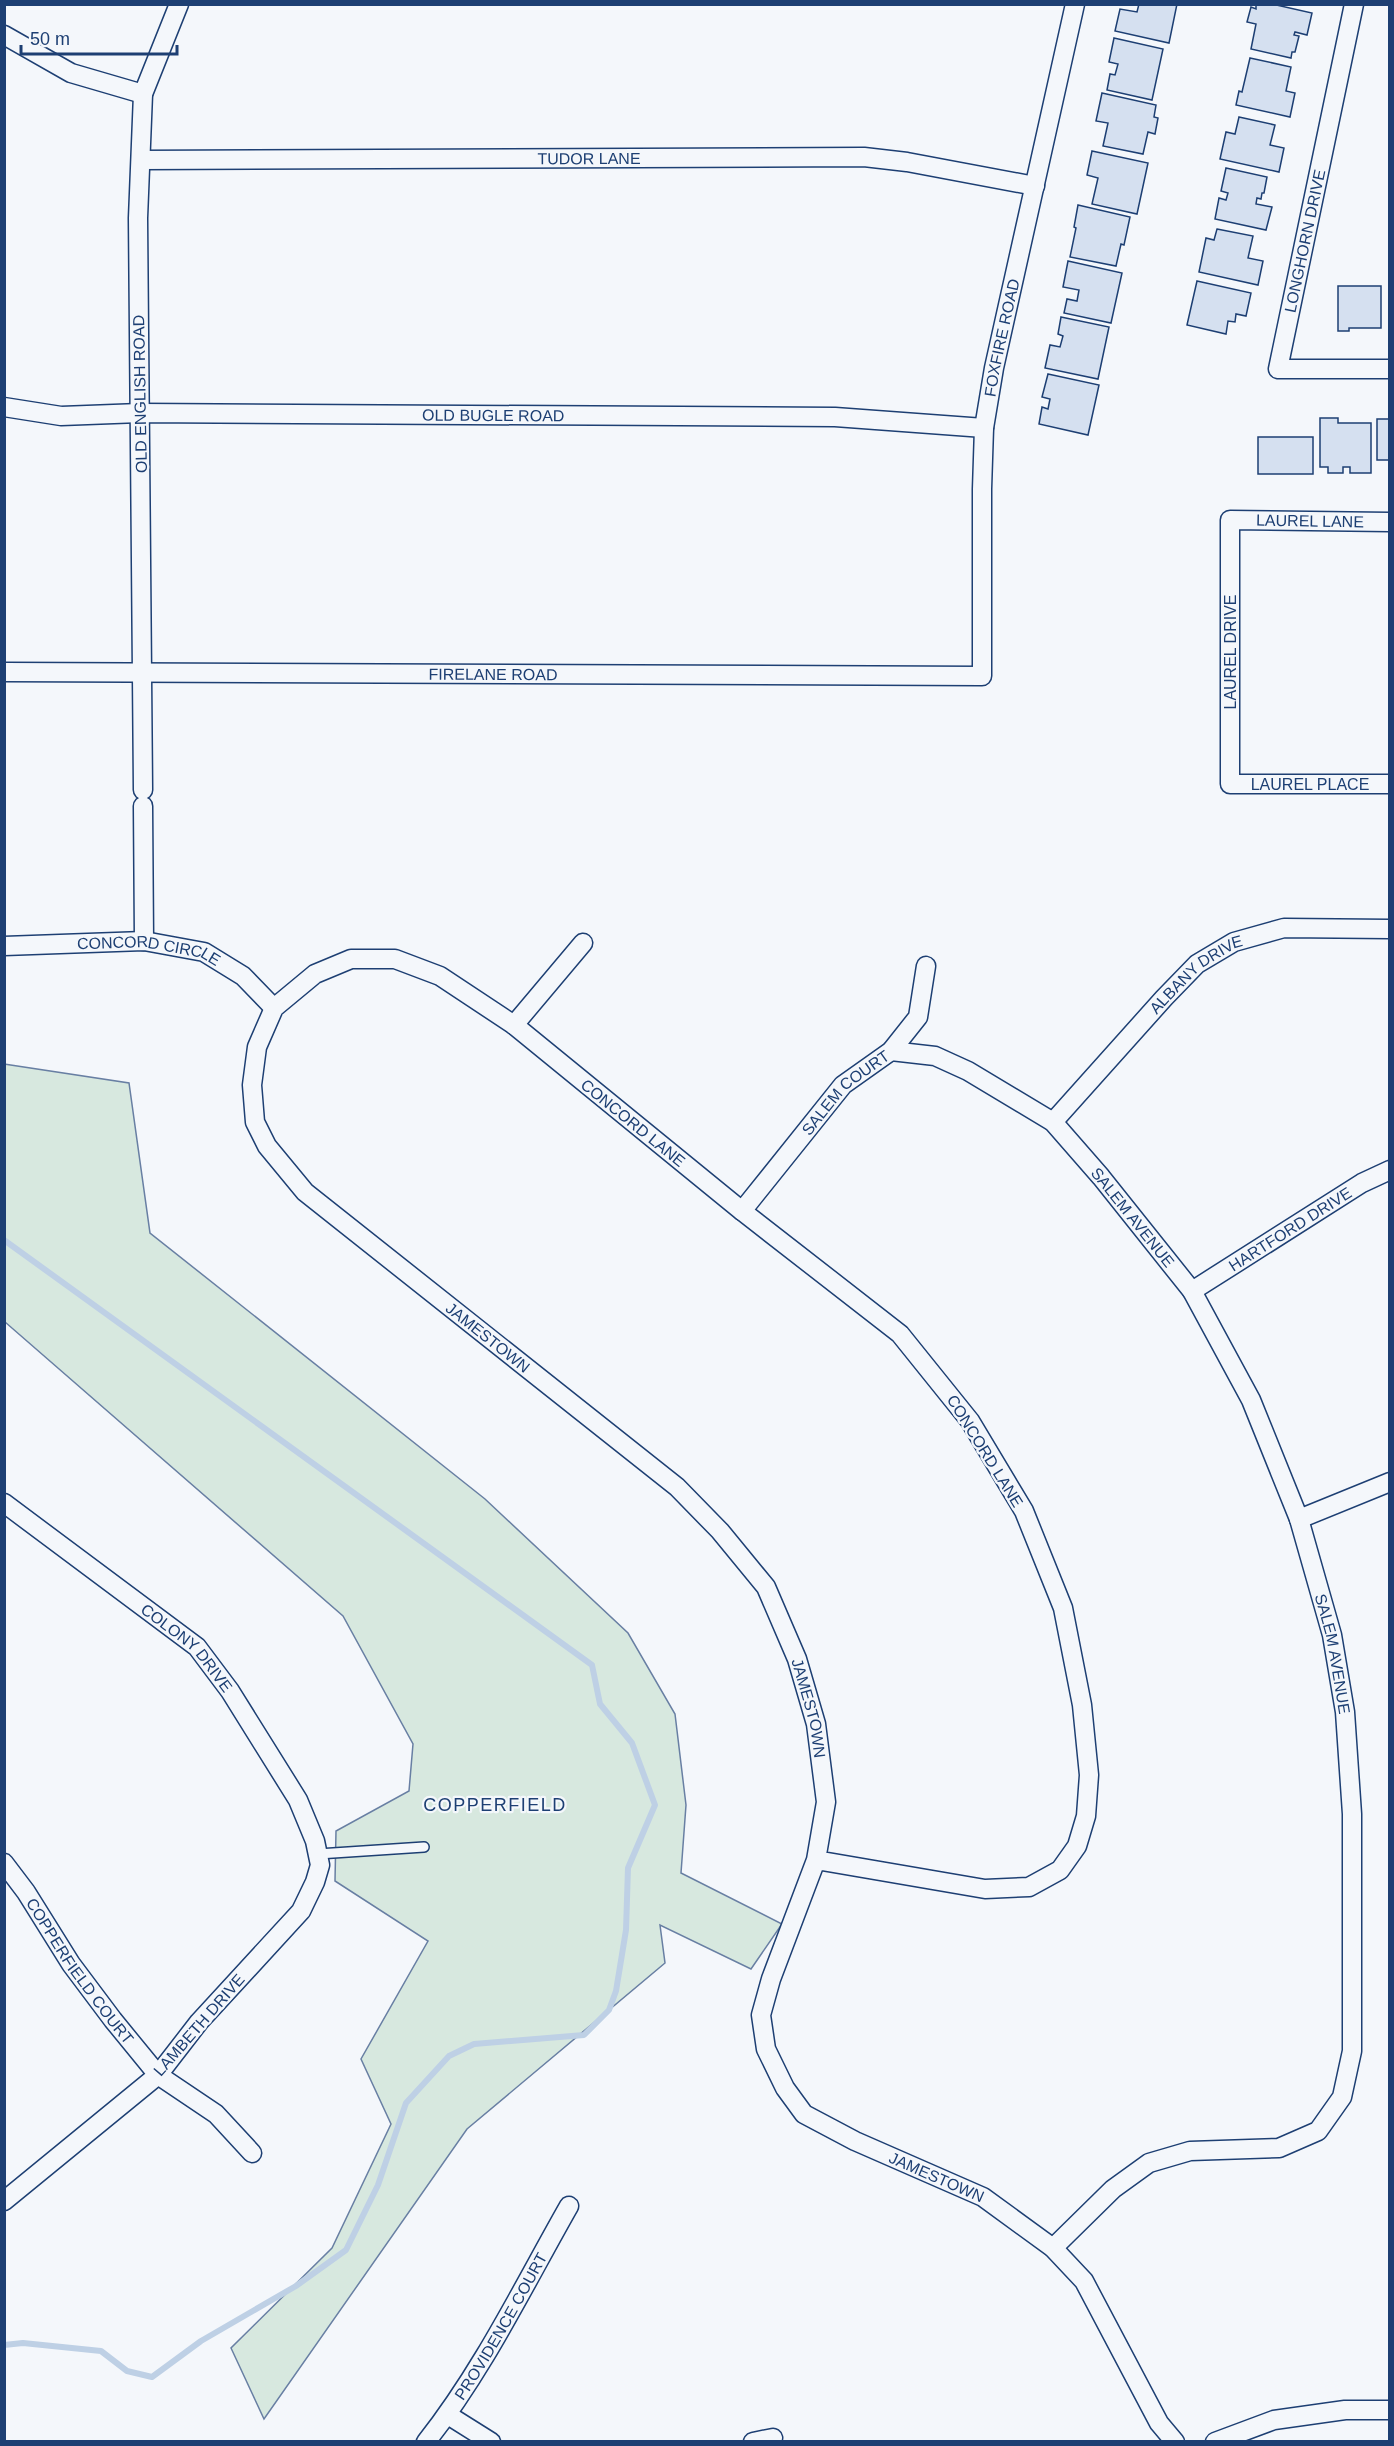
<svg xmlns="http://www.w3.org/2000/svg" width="1394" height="2446" viewBox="0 0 1394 2446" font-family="Helvetica,sans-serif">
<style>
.green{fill:#d7e8df;stroke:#687fa3;stroke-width:1.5}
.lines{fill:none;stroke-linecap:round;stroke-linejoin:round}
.stream{stroke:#bed0e5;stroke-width:6}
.building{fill:#d5e0f0;stroke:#1d3f73;stroke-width:1.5}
.service-casing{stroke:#1d3f73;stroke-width:12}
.minor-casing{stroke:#1d3f73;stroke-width:21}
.service{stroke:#f4f7fb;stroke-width:9}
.minor{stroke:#f4f7fb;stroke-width:18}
.labels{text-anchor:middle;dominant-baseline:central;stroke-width:4.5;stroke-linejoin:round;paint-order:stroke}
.street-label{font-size:16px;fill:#1d3f73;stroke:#f4f7fb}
.neighbourhood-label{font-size:18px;letter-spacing:1.5px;fill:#1d3f73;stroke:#f4f7fb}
</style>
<rect width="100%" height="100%" fill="#f4f7fb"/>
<path class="green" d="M4,1064L129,1083L150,1233L485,1499L628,1633L675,1714L686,1805L681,1873L782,1924L751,1969L660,1925L665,1963L467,2129L264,2419L231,2348L332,2248L391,2124L361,2059L428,1941L335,1881L336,1831L409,1791L413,1744L343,1616L5,1322Z"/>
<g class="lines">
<path class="stream" d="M4,1240L592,1665L600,1704L632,1743L655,1805L628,1868L626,1930L616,1991L609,2010L584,2035L474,2044L449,2056L406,2103L378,2185L346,2250L296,2286L201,2341L152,2377L127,2371L101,2351L23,2343L4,2345"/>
</g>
<g class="building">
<path d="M1139,4H1177L1169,43L1115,31L1120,9L1137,12Z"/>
<path d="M1256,4H1272L1312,13L1307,35L1295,32L1294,35L1299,36L1295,52H1292L1291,58L1251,49L1256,24L1247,22L1251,7L1256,9Z"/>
<path d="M1114,38L1163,49L1152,100L1107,90L1110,74L1115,75L1118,64L1109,62Z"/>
<path d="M1250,58L1291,67L1286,91L1295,93L1290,117L1236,105L1239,91L1242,92Z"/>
<path d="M1102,93L1156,105L1154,117L1158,118L1155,134L1148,132L1143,154L1103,146L1108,123L1096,121Z"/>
<path d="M1239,117L1275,125L1270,145L1284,148L1279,172L1220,159L1226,132L1235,134Z"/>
<path d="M1092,151L1148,163L1137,214L1092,204L1098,178L1087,175Z"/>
<path d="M1226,168L1267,177L1264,193H1262L1261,199L1257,198L1256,204L1272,207L1266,230L1215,219L1219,198L1226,200L1228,193L1221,191Z"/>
<path d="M1078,205L1130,217L1124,245L1121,244L1116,266L1070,257L1076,228L1074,227Z"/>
<path d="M1217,229L1253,236L1248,258L1263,261L1258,285L1199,272L1206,238L1214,240Z"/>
<path d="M1068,261L1122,273L1111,323L1064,313L1067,299L1077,301L1079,290L1063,287Z"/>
<path d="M1197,281L1251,293L1246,316L1236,314L1235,322L1228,321L1226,334L1187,325Z"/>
<path d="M1338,286H1381V328H1349V331H1338Z"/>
<path d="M1061,317L1109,327L1098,379L1045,368L1050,345L1060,347L1063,336L1058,334Z"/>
<path d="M1048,374L1099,385L1088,435L1039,424L1042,407L1048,409L1050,399L1042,397Z"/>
<path d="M1320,418H1338V423H1371V473H1350V467H1343V473H1328V467H1320Z"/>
<rect x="1377" y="419" width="13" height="41"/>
<rect x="1258" y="437" width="55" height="37"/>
</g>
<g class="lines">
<g class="service-casing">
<path id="service" d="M318,1854L424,1847"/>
</g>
<g class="minor-casing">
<g id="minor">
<path d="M1354,4L1278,369H1390"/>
<path d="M4,35L71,73L143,94"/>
<path id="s1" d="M141,160L864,157L907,162L1035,186"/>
<path id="s2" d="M4,407L61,416L140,413L835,417L984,428"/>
<path id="s3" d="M1390,522L1230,520V784H1390"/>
<path id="s4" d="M4,672L982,676V489L984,428L994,368L1075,4"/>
<path d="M143,790L138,218L143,94L179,4"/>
<path d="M143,806L144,941"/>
<path id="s5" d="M4,946L144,941L204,952L243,976L274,1008"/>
<path d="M514,1025L583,943"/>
<path id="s6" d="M891,1051L935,1056L968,1071L1053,1122L1101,1177L1192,1291L1251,1400L1299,1519L1332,1635L1345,1712L1352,1814V2051L1342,2097L1318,2131L1279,2148L1190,2151L1149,2163L1113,2189L1053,2248"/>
<path id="s7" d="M1053,1122L1164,998L1197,964L1234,942L1284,928L1390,929"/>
<path id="s8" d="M742,1211L843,1085L891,1051L918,1017L926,966"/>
<path id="s9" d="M1192,1291L1362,1183L1390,1170"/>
<path id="s10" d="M4,1503L197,1647L230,1691L298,1800L315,1841L320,1865L315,1882L301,1911L199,2022L158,2075L4,2201"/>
<path d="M1299,1519L1390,1482"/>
<path id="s11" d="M816,1860L985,1889L1029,1887L1060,1870L1077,1846L1086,1816L1089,1775L1082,1705L1063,1608L1024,1511L970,1421L900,1334L742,1211L514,1025L440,976L395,959H351L315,974L274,1008L257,1047L252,1085L255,1122L267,1146L305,1192L677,1487L720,1531L766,1587L797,1659L816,1724L826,1802L816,1860L771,1979L761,2015L766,2049L785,2088L804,2114L855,2141L983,2197L1053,2248L1084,2281L1159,2423L1175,2442"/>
<path id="s12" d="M4,1863L26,1892L71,1964L113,2020L158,2075L216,2114L252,2153"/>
<path d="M448,2415L491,2442"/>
<path id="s13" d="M426,2442C483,2370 524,2285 569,2206"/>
<path d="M753,2442L773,2438"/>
<path d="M1215,2442L1274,2420L1345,2410H1390"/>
</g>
</g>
<use href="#service" class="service"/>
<use href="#minor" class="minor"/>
</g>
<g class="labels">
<g class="street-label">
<text stroke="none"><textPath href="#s1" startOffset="448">TUDOR LANE</textPath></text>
<text transform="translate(1305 241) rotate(-78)">LONGHORN DRIVE</text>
<text stroke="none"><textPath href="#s4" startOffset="1318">FOXFIRE ROAD</textPath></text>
<text transform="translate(140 394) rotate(-91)">OLD ENGLISH ROAD</text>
<text stroke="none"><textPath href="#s2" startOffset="490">OLD BUGLE ROAD</textPath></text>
<text transform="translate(1310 521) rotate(1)">LAUREL LANE</text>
<text transform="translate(1230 652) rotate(-90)">LAUREL DRIVE</text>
<text stroke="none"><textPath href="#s4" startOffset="489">FIRELANE ROAD</textPath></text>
<text stroke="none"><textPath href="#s3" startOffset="504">LAUREL PLACE</textPath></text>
<text stroke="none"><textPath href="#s5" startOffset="146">CONCORD CIRCLE</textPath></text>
<text stroke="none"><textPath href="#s7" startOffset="207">ALBANY DRIVE</textPath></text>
<text stroke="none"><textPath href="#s8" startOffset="158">SALEM COURT</textPath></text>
<text transform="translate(633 1123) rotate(39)">CONCORD LANE</text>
<text stroke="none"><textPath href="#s6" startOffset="304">SALEM AVENUE</textPath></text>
<text stroke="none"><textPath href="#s9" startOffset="116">HARTFORD DRIVE</textPath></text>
<text stroke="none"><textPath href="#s11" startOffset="2049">JAMESTOWN</textPath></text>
<text transform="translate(985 1451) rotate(58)">CONCORD LANE</text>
<text stroke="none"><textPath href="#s10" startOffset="234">COLONY DRIVE</textPath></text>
<text stroke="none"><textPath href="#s6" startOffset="790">SALEM AVENUE</textPath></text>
<text stroke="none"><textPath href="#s11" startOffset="2553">JAMESTOWN</textPath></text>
<text stroke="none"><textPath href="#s12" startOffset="132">COPPERFIELD COURT</textPath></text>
<text transform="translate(199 2025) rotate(-49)">LAMBETH DRIVE</text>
<text stroke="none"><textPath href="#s11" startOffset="3129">JAMESTOWN</textPath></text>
<text stroke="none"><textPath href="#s13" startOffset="138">PROVIDENCE COURT</textPath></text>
</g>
<g class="neighbourhood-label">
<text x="495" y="1805">COPPERFIELD</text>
</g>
</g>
<rect width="1394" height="2446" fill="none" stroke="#1d3f73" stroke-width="12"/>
<path d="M21 45v9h156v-9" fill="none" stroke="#1d3f73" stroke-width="3"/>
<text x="30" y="45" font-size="18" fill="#1d3f73" stroke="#f4f7fb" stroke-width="4.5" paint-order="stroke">50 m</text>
</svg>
